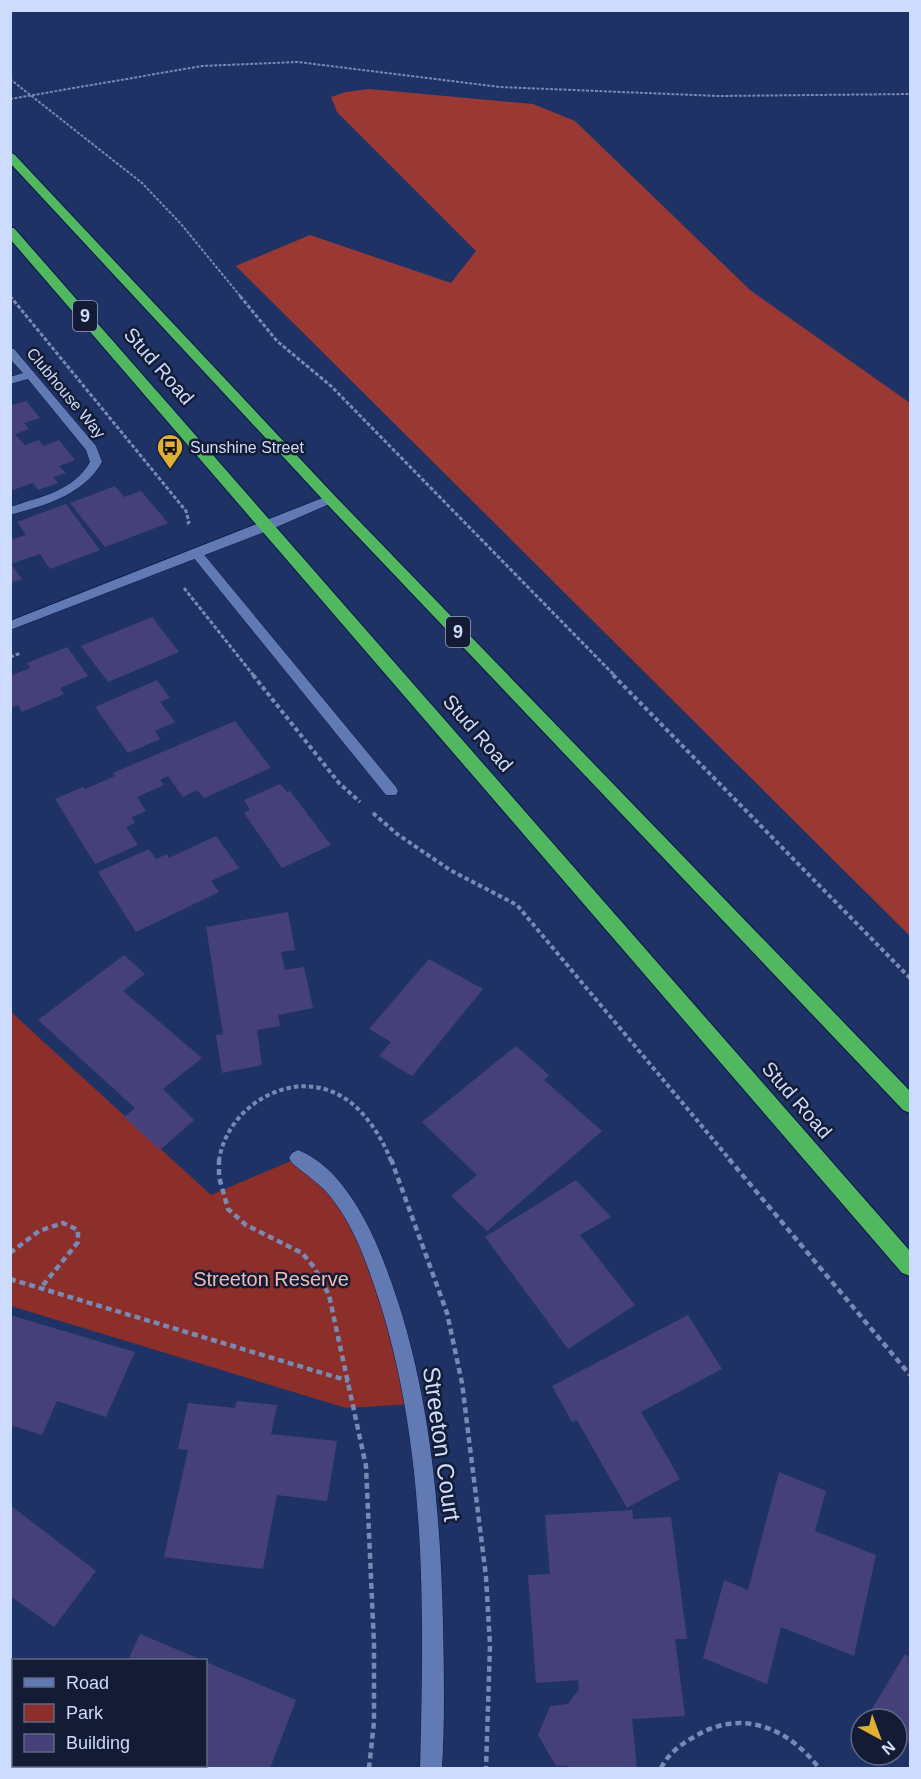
<svg xmlns="http://www.w3.org/2000/svg" width="921" height="1779" viewBox="0 0 921 1779" font-family="Arial,sans-serif">
<style>
.green{fill:#8c2e2a}
.forest{fill:#9a3934}
.building{fill:#46407a}
.lines{fill:none;stroke-linecap:round;stroke-linejoin:round}
.lane-casing{stroke:#091749;stroke-width:1}
.street-casing{stroke:#091749;stroke-width:1}
.highway-casing{stroke:#091749;stroke-width:2}
.path-far3{stroke:#7889b3;stroke-width:2;stroke-dasharray:3 1.5;stroke-linecap:butt}
.path-far2{stroke:#7889b3;stroke-width:3;stroke-dasharray:4 2;stroke-linecap:butt}
.path-far1{stroke:#7889b3;stroke-width:4;stroke-dasharray:4.5 3;stroke-linecap:butt}
.path{stroke:#7889b3;stroke-width:4.5;stroke-dasharray:6 4;stroke-linecap:butt}
.lane{fill:#617ab4;fill-rule:evenodd}
.street{fill:#617ab4;fill-rule:evenodd}
.highway{fill:#52b85f;fill-rule:evenodd}
.labels{text-anchor:middle;dominant-baseline:central;stroke-width:5;stroke-linejoin:round;paint-order:stroke}
.far-street-label{font-size:16px;fill:#cddcfc;stroke:#131c34}
.far-poi-label{font-size:16px;fill:#cddcfc;stroke:#131c34;text-anchor:start}
.shield{fill:#131c34;stroke:#95a2c0;stroke-width:1.5}
.shield-label{font-size:18px;font-weight:bold;fill:#cddcfc}
.street-label{font-size:20px;fill:#cddcfc;stroke:#131c34}
.park-label{font-size:20px;fill:#f1bbb4;stroke:#131c34}
.near-street-label{font-size:24px;fill:#cddcfc;stroke:#131c34}
</style>
<rect width="100%" height="100%" fill="#1f3266"/>
<path class="green" d="M10,1011L211,1195L298,1158L338,1193L367,1241L414,1404L346,1408L11,1306Z"/>
<path class="forest" d="M369,89L533,104L575,121L750,290L910,403V936L236,266L310,235L451,283L476,251L337,112L331,97L346,92Z"/>
<g class="building">
<path d="M26,401L40,418L24,423L29,429L15,434L20,440L25,445L39,440L43,446L59,440L75,460L59,466L66,473L53,477L58,483L38,490L33,483L10,491V403L12,405Z"/>
<path d="M115,486L124,497L141,491L168,523L105,547L70,503Z"/>
<path d="M66,504L100,550L50,569L40,554L11,564L22,579L10,583V540L26,535L17,522Z"/>
<path d="M152,617L179,652L108,682L81,646Z"/>
<path d="M67,647L88,676L60,688L64,694L22,712L18,705L10,708V676L30,668L27,663Z"/>
<path d="M157,680L170,698L160,702L175,722L155,731L160,739L128,753L95,707Z"/>
<path d="M235,721L271,768L204,798L197,790L183,797L168,776L160,780L164,785L137,797L146,811L132,817L135,823L126,827L138,845L95,864L55,799L83,787L85,789L115,776L113,773Z"/>
<path d="M280,784L287,792L290,791L331,845L282,868L244,813L250,810L244,800Z"/>
<path d="M216,836L239,868L211,881L219,892L136,932L98,872L149,849L156,859L167,854L169,858Z"/>
<path d="M288,912L295,950L281,952L285,970L304,967L313,1008L278,1015L280,1026L257,1030L262,1065L222,1073L216,1035L223,1034L206,927Z"/>
<path d="M124,955L145,974L123,991L202,1058L163,1089L194,1120L160,1150L124,1117L135,1108L38,1020Z"/>
<path d="M429,959L483,989L412,1076L379,1056L391,1042L369,1029Z"/>
<path d="M516,1046L549,1075L544,1080L602,1131L487,1231L451,1196L477,1175L422,1122Z"/>
<path d="M576,1180L611,1217L580,1235L635,1305L568,1349L485,1237Z"/>
<path d="M10,1315L135,1352L106,1417L57,1401L42,1435L10,1425Z"/>
<path d="M688,1315L722,1369L641,1412L680,1479L627,1508L577,1420L572,1422L552,1386Z"/>
<path d="M237,1401L277,1405L271,1434L337,1441L327,1501L277,1495L263,1569L164,1557L188,1450L178,1449L188,1403L235,1408Z"/>
<path d="M779,1472L826,1491L815,1531L876,1555L854,1656L781,1627L767,1684L703,1658L724,1580L748,1590Z"/>
<path d="M10,1505L96,1571L54,1627L10,1596Z"/>
<path d="M632,1510L633,1519L671,1517L687,1639H675L685,1716L632,1719L637,1768H568V1766H556L538,1735L550,1706L568,1704L579,1689L578,1680L536,1683L528,1575L550,1574L545,1515Z"/>
<path d="M140,1634L202,1660H128Z"/>
<path d="M905,1654L910,1658V1745L897,1734V1719H879L870,1712Z"/>
<path d="M206,1662L296,1700L270,1768H195L197,1766H206Z"/>
<path d="M76,1766H144L143,1768H83Z"/>
</g>
<g class="lines">
<g class="lane-casing">
<path id="lane" d="M197,550L201,551L396,787L398,791L396,795H386L193,557L191,554Z"/>
</g>
<g class="street-casing">
<g id="street">
<path d="M10,348L14,349L96,446L102,462C83,495 46,505 10,515V507C40,497 74,491 90,462L86,450L28,379L10,384V377L23,373L10,359Z"/>
<path d="M330,495L334,496V502L272,529L10,630V621Z"/>
<path d="M298,1150C337,1165 364,1214 379,1250C428,1368 440,1497 443,1623C444,1672 445,1721 442,1768H420C424,1612 427,1453 380,1303C368,1267 356,1230 333,1200C322,1185 306,1175 292,1163L289,1158L292,1153Z"/>
</g>
</g>
<g class="highway-casing">
<g id="highway">
<path d="M10,153L14,154L335,496L910,1091V1113L903,1110L325,502L10,163Z"/>
<path d="M10,228H14L910,1251V1276L902,1273L10,239Z"/>
</g>
</g>
<g class="path-far3">
<path d="M10,79L142,183L181,224L241,297"/>
<path d="M10,99L202,66L298,62L500,87L719,96L910,94"/>
</g>
<g class="path-far2">
<path d="M10,296L186,511L189,522L186,526"/>
<path d="M240,296L277,341L331,386L615,676"/>
<path d="M184,588L254,676"/>
<path d="M10,657L21,653"/>
</g>
<g class="path-far1">
<path d="M253,675L339,783L360,802"/>
<path d="M613,675L910,978"/>
<path d="M373,813L397,834L450,870L517,905L731,1161"/>
<path d="M219,1161C226,1107 291,1067 341,1096C364,1109 382,1137 391,1161"/>
</g>
<g class="path">
<path d="M219,1159V1177L228,1209L246,1225L302,1253L314,1267L329,1295L366,1466L374,1645V1722L369,1768"/>
<path d="M391,1159L447,1313L462,1383L486,1577L490,1645L486,1768"/>
<path d="M729,1159L910,1375"/>
<path d="M10,1253L39,1231L63,1223L78,1230V1242L40,1289"/>
<path d="M10,1279L349,1381"/>
<path d="M661,1768C668,1754 681,1744 694,1737C741,1708 787,1727 819,1768"/>
</g>
<use href="#lane" class="lane"/>
<use href="#street" class="street"/>
<use href="#highway" class="highway"/>
</g>
<defs>
<g id="bus-pin" transform="scale(1.35)"><path d="M0 17L-7.5 6A9.5 9.5 0 1 1 7.5 6Z" fill="#e0b034" stroke="#131c34"/><path d="M-5-6H5V4H4V6H2V4H-2V6H-4V4H-5ZM-3.5-4V0h7V-4ZM-3.5 1.2v1.5H-2V1.2ZM2 1.2v1.5H3.5V1.2Z" fill="#111"/></g>
</defs>
<g fill-rule="evenodd">
<use href="#bus-pin" x="170" y="447"/>
</g>
<g class="labels">
<g class="far-street-label">
<text transform="translate(66 393) rotate(50)">Clubhouse Way</text>
</g>
<g class="far-poi-label">
<text x="190" y="447">Sunshine Street</text>
</g>
<g class="shield">
<rect x="73" y="301" width="24" height="30" rx="4.5"/>
<rect x="446" y="617" width="24" height="30" rx="4.5"/>
</g>
<g class="shield-label">
<text x="85" y="316">9</text>
<text x="458" y="632">9</text>
</g>
<g class="street-label">
<text transform="translate(159 366) rotate(49)">Stud Road</text>
<text transform="translate(478 733) rotate(49)">Stud Road</text>
<text transform="translate(797 1100) rotate(49)">Stud Road</text>
</g>
<g class="park-label">
<text x="271" y="1279">Streeton Reserve</text>
</g>
<g class="near-street-label">
<text transform="translate(442 1444) rotate(82)">Streeton Court</text>
</g>
</g>
<rect width="921" height="1779" fill="none" stroke="#cddcfc" stroke-width="24"/>
<rect x="12" y="1659" width="195" height="108" fill="#131c34" stroke="#5d6984" stroke-width="1.5"/>
<rect x="24" y="1678" width="30" height="9" fill="#617ab4" stroke="#5d6984" stroke-width="1.5"/>
<text x="66" y="1689" font-size="18" fill="#cddcfc">Road</text>
<rect x="24" y="1704" width="30" height="18" fill="#8c2e2a" stroke="#5d6984" stroke-width="1.5"/>
<text x="66" y="1719" font-size="18" fill="#cddcfc">Park</text>
<rect x="24" y="1734" width="30" height="18" fill="#46407a" stroke="#5d6984" stroke-width="1.5"/>
<text x="66" y="1749" font-size="18" fill="#cddcfc">Building</text>
<g transform="translate(879 1737) rotate(139)"><circle r="28" fill="#131c34" stroke="#5d6984" stroke-width="1.5"/>
<path d="M0-4.5L10 22L0 15L-10 22Z" fill="#e0b034"/>
<text y="-9" font-size="16" font-weight="bold" text-anchor="middle" fill="#cddcfc">N</text>
</g>
</svg>
